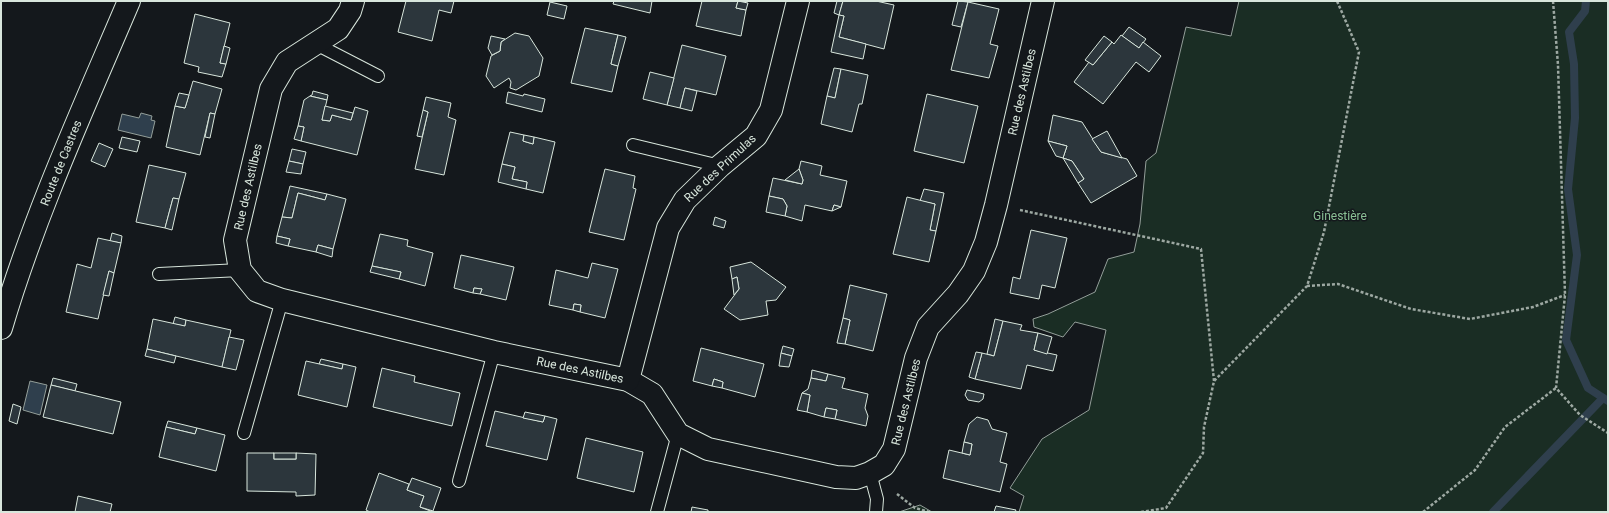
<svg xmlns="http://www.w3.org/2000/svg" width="1609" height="513" viewBox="0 0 1609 513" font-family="Roboto,sans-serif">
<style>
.green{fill:#1a2d24;stroke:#939e99}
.water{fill:#2f3f4d;stroke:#939e99}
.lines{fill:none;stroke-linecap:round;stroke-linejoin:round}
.stream{stroke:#2f3f4d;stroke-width:8}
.building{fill:#2c363c;stroke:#d8e6dc}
.lane-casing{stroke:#d8e6dc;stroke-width:14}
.street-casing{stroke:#d8e6dc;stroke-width:24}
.primary-casing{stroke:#d8e6dc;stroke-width:24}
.path{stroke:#9da8a2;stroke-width:2.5;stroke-dasharray:3 2;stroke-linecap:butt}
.lane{stroke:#14181c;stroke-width:12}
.street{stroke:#14181c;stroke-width:22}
.primary{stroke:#14181c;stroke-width:22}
.labels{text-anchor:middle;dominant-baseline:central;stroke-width:3;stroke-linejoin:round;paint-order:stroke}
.street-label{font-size:12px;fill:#d8e6dc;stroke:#14181c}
.park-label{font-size:12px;fill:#8ac095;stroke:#14181c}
</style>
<rect width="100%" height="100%" fill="#14181c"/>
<g class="green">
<path d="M1239,1H1608V512H1019L1024,496L1010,488L1042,439L1089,410L1106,330L1075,322L1063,337L1034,327L1033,319L1048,314L1095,292L1108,259L1134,252L1140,224L1146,161L1156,153L1186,27L1231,36Z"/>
<path d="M920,505L932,512H899Z"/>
</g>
<g class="water">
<path d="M141,113L152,116L151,120L155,121L151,138L118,130L122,114L139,118Z"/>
<path d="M30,381L47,385L40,415L23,410Z"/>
</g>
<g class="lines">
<g class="stream">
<path d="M1586,1L1585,11L1569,32L1574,64L1575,118L1568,189L1577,255L1566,340L1588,388L1608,401"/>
<path d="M1493,512L1603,398"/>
</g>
</g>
<g class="building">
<path d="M406,1H454L451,13L439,10L432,41L398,32Z"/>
<path d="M614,1H652L650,13L613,4Z"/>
<path d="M702,1H738L736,8L746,10L741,36L696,26Z"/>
<path d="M738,1L748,3L746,10L736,8Z"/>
<path d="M837,1H843L839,15L834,13Z"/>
<path d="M843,1H876L894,5L884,49L839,37L844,16L839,15Z"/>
<path d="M958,1L968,2L961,27L952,25Z"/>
<path d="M550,2L567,6L564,19L547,15Z"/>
<path d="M968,2L999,9L990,44L998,46L989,78L951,70Z"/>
<path d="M195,14L230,23L220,63L226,64L222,77L198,72L199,67L184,63Z"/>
<path d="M839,15L844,16L839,37L866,44L863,59L831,52Z"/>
<path d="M1129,27L1146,39L1139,48L1122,36Z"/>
<path d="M585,28L618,35L611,64L618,66L612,92L571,83Z"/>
<path d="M515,33L529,36L543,58L539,76L516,90L510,88L511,82L509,78L494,88L486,76L491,56L500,51L501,42Z"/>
<path d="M618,35L626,37L618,66L611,64Z"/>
<path d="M1121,35L1139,48L1143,42L1161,56L1149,72L1136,62L1103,104L1074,82L1089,62L1093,65L1112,42L1114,44Z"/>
<path d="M491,36L505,39L501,42L500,51L492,55L488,48Z"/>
<path d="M1104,36L1112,42L1093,65L1085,60Z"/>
<path d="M682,45L726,56L716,95L685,88L680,108L667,105Z"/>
<path d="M224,46L230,48L226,64L220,63Z"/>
<path d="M834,68L841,69L835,98L827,96Z"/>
<path d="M841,69L868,75L862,104H859L852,132L821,124L827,96L835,98Z"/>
<path d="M650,72L674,78L667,105L643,99Z"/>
<path d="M193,81L222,89L215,114L210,113L200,155L166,147L175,106L185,108Z"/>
<path d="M685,88L697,91L692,111L680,108Z"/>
<path d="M313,91L328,95L327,100L310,96L312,95Z"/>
<path d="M508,92L523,96L524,94L545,99L542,112L506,103Z"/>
<path d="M179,93L189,95L185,108L175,106Z"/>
<path d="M927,94L978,106L964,163L914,151Z"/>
<path d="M310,96L327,100L322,120L330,121L332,115L351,120L355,107L368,111L357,155L301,141L304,127L298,126L304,100Z"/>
<path d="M426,97L451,103L448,117L456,120L444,175L415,169L428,112L423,110Z"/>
<path d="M325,106L353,113L351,120L332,115L330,121L322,120Z"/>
<path d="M423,110L428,112L422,137L417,136Z"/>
<path d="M210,113L215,114L210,138L205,137Z"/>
<path d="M1053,115L1082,122L1101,152L1127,159L1137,176L1091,203L1078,183L1084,179L1072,161L1063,158L1067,146L1048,141Z"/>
<path d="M298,126L304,127L301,141L294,139Z"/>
<path d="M1107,131L1122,158L1101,152L1092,139Z"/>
<path d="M510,132L524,135L523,141L533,144L534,137L555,142L543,193L526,189L527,182L512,179L515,167L502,164Z"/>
<path d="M524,135L534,137L533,144L523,141Z"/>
<path d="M122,137L140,141L137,152L119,148Z"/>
<path d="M1048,141L1067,146L1063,158L1056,156Z"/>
<path d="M99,143L113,149L105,167L91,161Z"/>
<path d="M292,149L306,152L303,164L289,161Z"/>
<path d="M1063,158L1072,161L1084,179L1078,183Z"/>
<path d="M289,161L303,164L301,174L286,172Z"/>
<path d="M801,161L822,166L820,175L847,181L841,207L834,205L832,211L805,205L802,221L785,216L787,206L783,199L769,196L773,178L802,184L803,180L799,169Z"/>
<path d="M502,164L515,167L512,179L527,182L526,189L498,182Z"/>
<path d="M149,165L186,173L179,199L173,198L165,228L136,222Z"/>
<path d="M605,169L635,176L633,188L636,189L624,240L589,232Z"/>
<path d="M799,169L803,180L802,184L785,180Z"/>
<path d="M290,186L327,194L325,200L298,193L292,218L282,217Z"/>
<path d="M924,189L944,193L936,231L930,230L935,204L920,201Z"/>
<path d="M298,193L325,200L327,194L346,199L333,249L318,245L316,252L288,246L290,239L277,236L282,217L292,218Z"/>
<path d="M769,196L783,199L787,206L785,216L766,212Z"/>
<path d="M907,197L935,204L930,230L936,231L929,262L893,254Z"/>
<path d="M173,198L179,199L172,230L165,228Z"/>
<path d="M834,205L841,207L832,211Z"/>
<path d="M715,217L726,221L724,228L713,225Z"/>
<path d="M1031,230L1067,238L1055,288L1042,285L1039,299L1010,293L1013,277L1020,279Z"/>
<path d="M112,233L122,236L121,243L110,241Z"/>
<path d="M380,234L408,240L407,246L433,253L425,286L399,279L401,272L372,266Z"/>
<path d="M277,236L290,239L288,246L276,243Z"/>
<path d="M98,238L121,243L114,273L109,271L98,319L66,312L77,264L91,268Z"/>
<path d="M318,245L333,249L332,257L316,252Z"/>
<path d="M461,255L514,267L506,300L480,294L482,289L474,288L473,293L454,288Z"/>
<path d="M751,262L786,287L776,300L766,301L768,315L740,320L724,309L739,289L737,277L732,279L730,267Z"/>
<path d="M592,263L618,269L605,318L580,312L581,305L574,304L573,310L549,305L556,270L588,278Z"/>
<path d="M372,266L401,272L399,279L370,272Z"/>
<path d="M109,271L114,273L109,296L103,295Z"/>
<path d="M737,277L739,289L734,295L732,279Z"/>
<path d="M850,285L887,294L873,351L845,344L850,320L843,318Z"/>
<path d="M474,288L482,289L480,294L473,293Z"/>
<path d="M574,304L581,305L580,312L573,310Z"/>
<path d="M175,317L186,320L185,326L173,324Z"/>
<path d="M843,318L850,320L845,344L837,343Z"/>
<path d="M153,319L185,326L186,320L231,330L222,367L147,349Z"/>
<path d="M995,319L1003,321L994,356L987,354Z"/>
<path d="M1003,321L1022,325L1020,330L1038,333L1034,350L1057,355L1053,371L1027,365L1021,389L975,379L982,353L994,356Z"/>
<path d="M1038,333L1052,337L1047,354L1034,350Z"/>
<path d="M229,337L244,340L236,370L222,367Z"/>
<path d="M783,346L794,349L792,356L781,353Z"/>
<path d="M701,348L764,364L755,397L722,388L723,382L714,379L712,386L693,381Z"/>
<path d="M147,349L176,356L174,363L145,356Z"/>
<path d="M976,352L982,353L975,379L969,377Z"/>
<path d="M781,353L792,356L789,367L779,366Z"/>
<path d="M321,359L343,364L342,369L319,364Z"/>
<path d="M306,361L342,369L343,364L356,367L347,407L298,395Z"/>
<path d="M382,368L415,376L414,382L460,393L452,426L373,407Z"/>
<path d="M812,370L828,374L826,381L811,378Z"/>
<path d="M828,374L845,378L842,388L868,394L865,408L868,416L866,426L835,419L837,410L826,408L824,417L807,412L810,395L802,393L808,389L811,378L826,381Z"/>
<path d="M53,378L77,384L75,391L51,385Z"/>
<path d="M714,379L723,382L722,388L712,386Z"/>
<path d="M51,385L121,402L113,434L43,417Z"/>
<path d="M967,390L984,394L983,399L979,402L968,400L965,395Z"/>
<path d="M802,393L810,395L807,412L797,410Z"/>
<path d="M13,404L21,407L17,424L9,421Z"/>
<path d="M826,408L837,410L835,419L824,417Z"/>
<path d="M495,411L543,422L545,416L557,419L547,460L486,446Z"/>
<path d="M525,412L545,416L543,422L523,418Z"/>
<path d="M977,417L988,420L992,429L1007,433L1000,462L1007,464L1000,492L943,478L949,450L970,455L972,444L964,442L969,424Z"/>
<path d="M168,421L197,428L195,434L166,427Z"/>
<path d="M166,427L195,434L197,428L225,435L216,471L159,457Z"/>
<path d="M586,438L643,452L634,492L577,478Z"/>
<path d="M964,442L972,444L970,455L962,453Z"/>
<path d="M247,453H274V459H296V453L316,454L315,495L296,496V492L247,491Z"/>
<rect x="274" y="453" width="22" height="6"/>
<path d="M379,473L409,484L407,490L424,496L420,507L433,512H370L366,510Z"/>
<path d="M412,478L441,488L433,511L420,507L424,496L407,490Z"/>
<path d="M78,496L112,504L110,512H75Z"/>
<path d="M996,506L1016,510L1015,512H994Z"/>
<path d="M692,507L708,510V512H691Z"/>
</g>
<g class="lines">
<g class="lane-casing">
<g id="lane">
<path d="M316,44L378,76"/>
<path d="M633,145L720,166"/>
<path d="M159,274L240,270"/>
<path d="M244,433L282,300"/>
<path d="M870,473L877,499L876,512"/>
<path d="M459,481L494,352"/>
<path d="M657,512L678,434"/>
</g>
</g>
<g class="street-casing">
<g id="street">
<path d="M353,1L350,11L338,29L287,62L271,89L235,240L240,270L257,291L282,300L494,352L628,380L652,394L678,434L708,449L836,477L856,478L870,473L884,465L894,449L916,358L928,327L958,294L974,271L986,242L996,205L1043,1"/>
<path d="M628,380L668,228L685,200L720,166L756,136L771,110L798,1"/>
</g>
</g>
<g class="primary-casing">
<path id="primary" d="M1,328C34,216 83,109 129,1"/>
</g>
<g class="path">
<path d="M1553,1L1558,65L1565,295L1556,388L1580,415L1608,433"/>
<path d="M1020,210L1201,249L1214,381"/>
<path d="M1307,286L1338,284L1411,309L1470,319L1533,307L1565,295"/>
<path d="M897,494L915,508L930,512"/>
<path d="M1141,512L1166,508L1203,453L1204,427L1214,381L1307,286L1324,232L1359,52L1337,1"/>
<path d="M1423,512L1475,470L1505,427L1556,388"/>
</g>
<use href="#lane" class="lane"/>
<use href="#street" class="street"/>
<use href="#primary" class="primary"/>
</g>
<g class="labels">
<g class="street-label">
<text transform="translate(1022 92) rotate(-77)">Rue des Astilbes</text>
<text transform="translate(61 163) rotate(-68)">Route de Castres</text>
<text transform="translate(720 168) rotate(-43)">Rue des Primulas</text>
<text transform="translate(248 187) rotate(-77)">Rue des Astilbes</text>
<text transform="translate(580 370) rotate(12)">Rue des Astilbes</text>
<text transform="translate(906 402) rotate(-76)">Rue des Astilbes</text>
</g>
<g class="park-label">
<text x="1340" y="216">Ginestière</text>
</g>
</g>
<rect width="1609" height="513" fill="none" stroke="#d8e6dc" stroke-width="4"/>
</svg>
